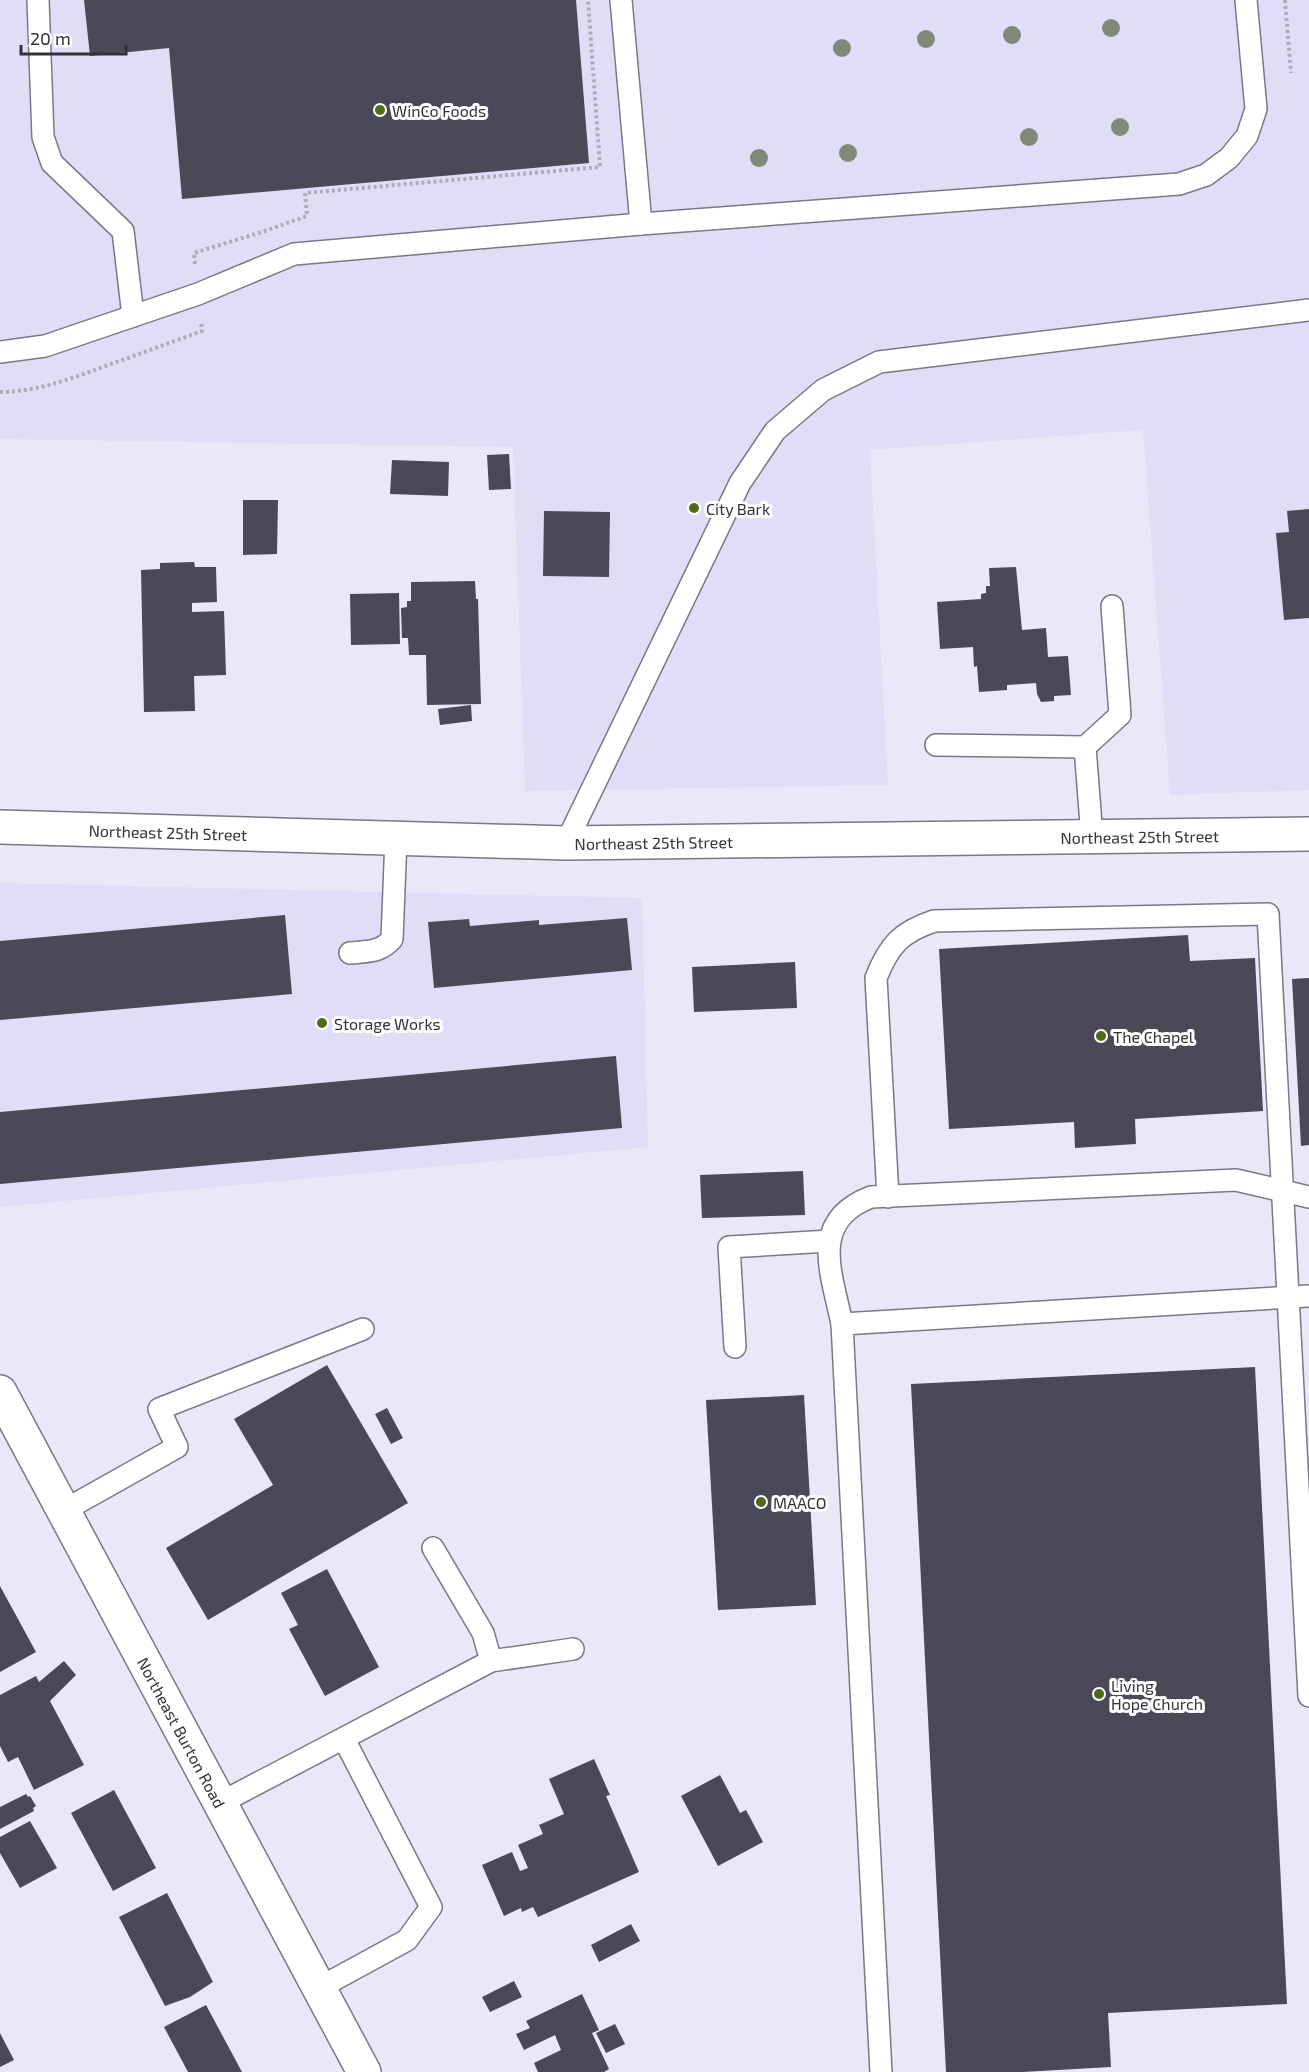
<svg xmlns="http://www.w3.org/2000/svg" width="1309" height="2072" viewBox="0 0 1309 2072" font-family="'Exo 2',sans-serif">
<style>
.built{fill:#e0def6}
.building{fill:#4a4957}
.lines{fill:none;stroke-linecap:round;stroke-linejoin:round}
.lane-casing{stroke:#797886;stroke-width:24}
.secondary-casing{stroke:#797886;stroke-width:36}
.path{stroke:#adacb9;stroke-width:4;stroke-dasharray:3 3;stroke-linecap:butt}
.lane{stroke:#fff;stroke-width:21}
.secondary{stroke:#fff;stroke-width:33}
.tree{fill:#818877}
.poi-dot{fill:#52691a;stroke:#fff;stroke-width:2}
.labels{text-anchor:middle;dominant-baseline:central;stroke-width:6;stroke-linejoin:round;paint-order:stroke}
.poi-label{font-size:16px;fill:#333239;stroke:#fff;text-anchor:start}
.street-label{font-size:16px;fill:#333239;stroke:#fff}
</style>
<rect width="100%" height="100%" fill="#e9e8f8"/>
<g class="built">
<path d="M0,0H1309V790L1170,795L1143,430L870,450L888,785L525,791L513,447L0,439Z"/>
<path d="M0,883L642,898L648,1147L0,1207Z"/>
</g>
<g class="building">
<path d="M84,0H576L589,163L182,199L169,48L90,56Z"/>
<path d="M509,454L511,489L489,490L487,455Z"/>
<path d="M392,460L449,462L448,496L390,494Z"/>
<path d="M243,500H278L277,554L243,555Z"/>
<path d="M1309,509V618L1284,620L1276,533L1289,532L1287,511Z"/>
<path d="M544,511L610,512L609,577L543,576Z"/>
<path d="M194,562L195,567H216L217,602L192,603V612L224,611L226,675L194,676L195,711L144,712L141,570L160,569V563Z"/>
<path d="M1016,567L1022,630L1046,628L1048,657L1068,656L1071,695L1054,696V701L1041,702L1037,694L1036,683L1007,685V690L979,692L977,666L974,667L973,647L940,649L937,602L981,599V594L986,593V586H990L989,568Z"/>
<path d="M475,581L476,599H478L481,704L427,705L426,655H409L408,638H402L401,608L407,607V601H411V582Z"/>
<path d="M399,593L400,644L351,645L350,594Z"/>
<path d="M471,705L472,721L440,725L438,709Z"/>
<path d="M285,915L292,994L0,1020V941Z"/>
<path d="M627,918L632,970L434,988L428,922L469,919L470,926L539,920V925Z"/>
<path d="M1188,935L1190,961L1255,958L1263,1111L1135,1119L1136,1144L1075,1148L1074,1122L949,1129L939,949Z"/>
<path d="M795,962L797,1008L694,1012L692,967Z"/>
<path d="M1309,978V1145L1301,1146L1292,979Z"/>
<path d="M616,1056L622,1128L0,1184V1112Z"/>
<path d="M803,1171L805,1215L702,1218L700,1175Z"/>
<path d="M327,1365L408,1503L208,1620L166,1548L273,1485L234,1419Z"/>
<path d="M1255,1367L1287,2004L1108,2013L1111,2067L1022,2072H946L911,1384Z"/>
<path d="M804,1395L816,1605L718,1610L706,1400Z"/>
<path d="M387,1408L403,1438L391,1444L375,1414Z"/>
<path d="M327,1569L379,1667L325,1696L289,1629L298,1625L281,1593Z"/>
<path d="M0,1586L36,1652L0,1672Z"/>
<path d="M64,1661L76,1675L50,1701L84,1765L34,1790L18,1757L8,1762L0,1746V1695L36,1676L39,1682Z"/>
<path d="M594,1759L610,1795L606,1796L639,1872L538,1917L533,1907L522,1912L521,1908L504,1916L482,1865L512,1852L520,1871L528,1868L518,1845L543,1834L539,1825L564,1814L549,1779Z"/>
<path d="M720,1775L740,1813L746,1810L763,1842L718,1866L681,1796Z"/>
<path d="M114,1790L156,1868L113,1891L71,1813Z"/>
<path d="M26,1794L28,1797L30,1796L36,1806L33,1808L34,1811L0,1829V1807Z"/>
<path d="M30,1821L57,1868L20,1888L0,1853V1837Z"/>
<path d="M167,1893L213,1982L190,1997L165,2006L119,1917Z"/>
<path d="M631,1924L640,1941L599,1962L591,1945Z"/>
<path d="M514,1981L522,1997L490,2012L482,1997Z"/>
<path d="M582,1994L599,2030L592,2033L609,2069L604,2072H538L534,2063L561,2050L555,2035L524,2050L516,2034L530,2028L526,2021Z"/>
<path d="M206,2005L242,2072H188L164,2027Z"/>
<path d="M615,2024L625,2044L606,2053L596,2033Z"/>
<path d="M0,2033L14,2060L0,2067Z"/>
</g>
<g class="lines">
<g class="lane-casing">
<g id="lane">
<path d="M38,0L43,137L52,163L123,231L133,316"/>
<path d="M621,0L641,224L1179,184L1206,175L1229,158L1247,136L1256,109L1246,0"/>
<path d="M0,352L45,346L198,294L294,254L641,224"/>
<path d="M936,745L1085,747L1092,837"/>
<path d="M1085,747L1120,715L1112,606"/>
<path d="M566,843L740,483L775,431L823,390L879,362L1309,310"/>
<path d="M350,953C367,951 380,953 392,939L396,838"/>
<path d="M888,1197L876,978C889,945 901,932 934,921L1268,914L1309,1696"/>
<path d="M842,1324C832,1274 808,1221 871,1197L1236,1180L1309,1197"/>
<path d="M735,1347L729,1247L829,1241"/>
<path d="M63,1511L177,1447L159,1409L363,1329"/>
<path d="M433,1548L483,1633L491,1661"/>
<path d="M220,1803L491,1661L573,1649"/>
<path d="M319,1988L407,1940L431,1907L344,1739"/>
<path d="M881,2072L842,1324L1309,1296"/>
</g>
</g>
<g class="secondary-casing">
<g id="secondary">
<path id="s1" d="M0,827L566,843L1309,834"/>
<path id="s2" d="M0,1392L364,2072"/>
</g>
</g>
<g class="path">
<path d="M1285,0L1291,73"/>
<path d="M195,264L194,253L265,231L307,216L305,193L600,167L588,0"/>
<path d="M0,392C38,392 76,377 111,364C142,353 172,342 202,331L201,322"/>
</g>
<use href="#lane" class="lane"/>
<use href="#secondary" class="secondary"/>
</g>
<g class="tree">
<circle cx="1111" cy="28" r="9"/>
<circle cx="1012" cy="35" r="9"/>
<circle cx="926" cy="39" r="9"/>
<circle cx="842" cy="48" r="9"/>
<circle cx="1120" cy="127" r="9"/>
<circle cx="1029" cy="137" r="9"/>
<circle cx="848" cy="153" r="9"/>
<circle cx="759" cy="158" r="9"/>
</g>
<g class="poi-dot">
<circle cx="380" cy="110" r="6"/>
<circle cx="694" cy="508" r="6"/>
<circle cx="322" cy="1023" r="6"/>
<circle cx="1101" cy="1036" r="6"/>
<circle cx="761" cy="1502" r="6"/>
<circle cx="1099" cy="1694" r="6"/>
</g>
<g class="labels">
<g class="poi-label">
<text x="392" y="110">WinCo Foods</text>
<text x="706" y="508">City Bark</text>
<text x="334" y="1023">Storage Works</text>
<text x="1113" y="1036">The Chapel</text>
<text x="773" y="1502">MAACO</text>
<text x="1111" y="1685">Living<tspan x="1111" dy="18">Hope Church</tspan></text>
</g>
<g class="street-label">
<text stroke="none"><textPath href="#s1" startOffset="168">Northeast 25th Street</textPath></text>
<text stroke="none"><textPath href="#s1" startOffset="1140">Northeast 25th Street</textPath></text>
<text stroke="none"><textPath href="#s1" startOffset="654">Northeast 25th Street</textPath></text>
<text stroke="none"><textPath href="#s2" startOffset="386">Northeast Burton Road</textPath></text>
</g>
</g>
<path d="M21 45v9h105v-9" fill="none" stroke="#333239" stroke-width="3"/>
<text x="30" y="45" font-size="18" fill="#333239" stroke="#ffffff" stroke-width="4.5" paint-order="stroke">20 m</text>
</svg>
